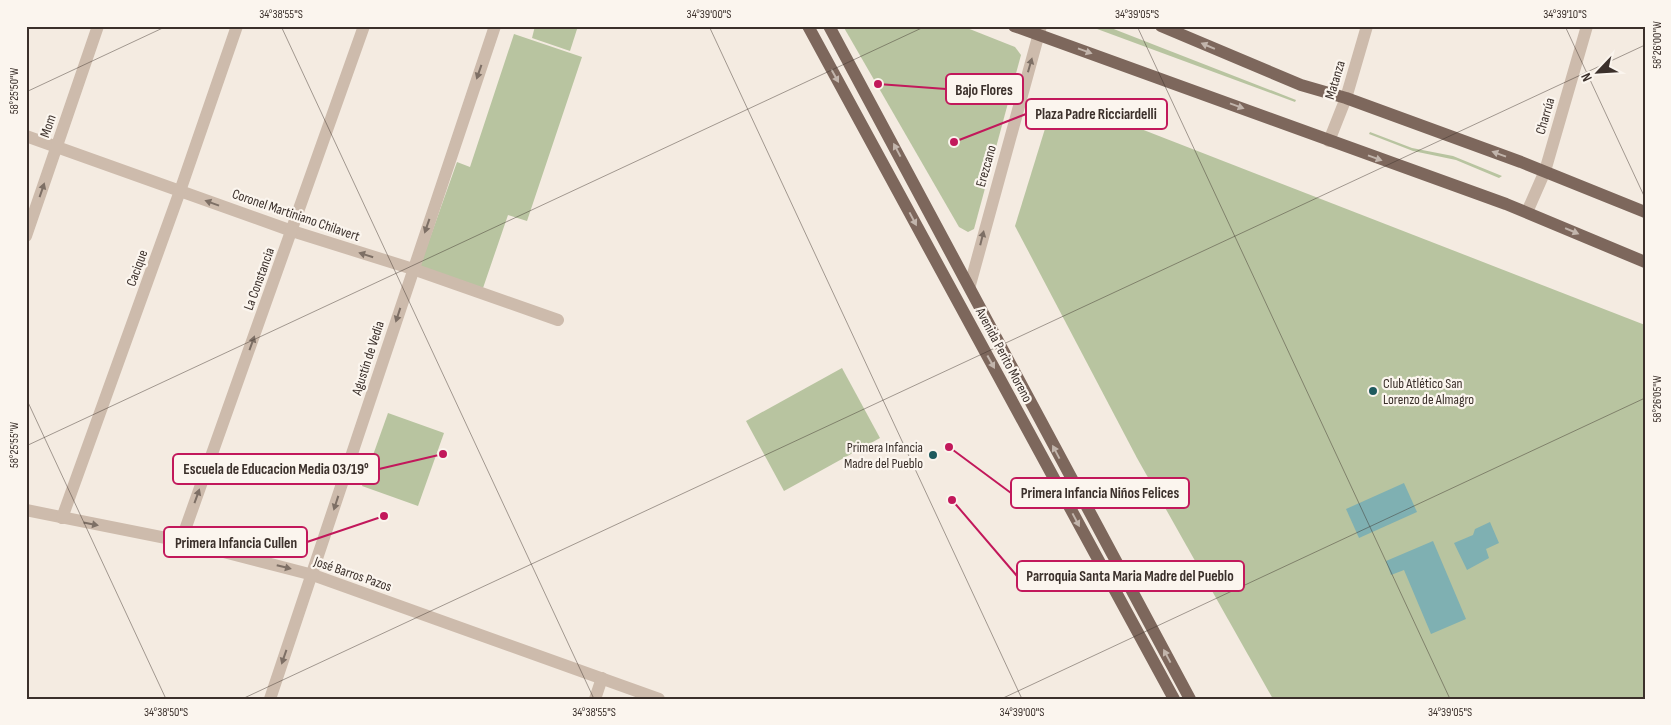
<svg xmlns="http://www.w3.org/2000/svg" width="1671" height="725" viewBox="0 0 1671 725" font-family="'Sofia Sans Condensed',sans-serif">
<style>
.green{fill:#b8c4a0}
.water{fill:#7fb0b2}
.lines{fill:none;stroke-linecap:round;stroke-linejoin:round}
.minor{stroke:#cdbbac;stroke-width:12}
.major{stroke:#7d675c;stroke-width:12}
.oneway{fill:#c2b5ac}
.oneway2{fill:#7d6f65}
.ticks{fill:none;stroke:#3b302b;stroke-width:1;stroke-opacity:0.45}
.poi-dot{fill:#1f5a5e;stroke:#fbf5ee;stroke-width:2}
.labels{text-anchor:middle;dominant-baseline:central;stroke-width:4.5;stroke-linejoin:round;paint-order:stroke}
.street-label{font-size:14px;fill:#3b302b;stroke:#fbf5ee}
.poi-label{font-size:14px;fill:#3b302b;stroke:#fbf5ee;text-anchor:start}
.leader{fill:none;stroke:#c2185b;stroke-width:2}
.callout-dot{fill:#c2185b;stroke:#fbf5ee;stroke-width:2}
.callout{fill:#fbf5ee;stroke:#c2185b;stroke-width:2}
.callout-label{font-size:15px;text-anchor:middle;font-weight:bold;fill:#3b302b}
.neatline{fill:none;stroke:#3b302b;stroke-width:2}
.ticks-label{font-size:12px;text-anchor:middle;fill:#3b302b}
</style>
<rect width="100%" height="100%" fill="#f4ebe1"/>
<g class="green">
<path d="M535,26H578L570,51L532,38Z"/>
<path d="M843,26H962L1015,47L1021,55L974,229L968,232L959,227Z"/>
<path d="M1089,26H1106L1296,100L1295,102Z"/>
<path d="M514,34L582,57L527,221L508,215L483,288L420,266L457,162L470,167Z"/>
<path d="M1064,99L1645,325V699H1273L1137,458L1015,226L1052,106Z"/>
<path d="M1370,132L1412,148L1453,156L1502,176L1499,178L1456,160L1413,151L1369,134Z"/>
<path d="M842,368L880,438L784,491L746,421Z"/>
<path d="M388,413L444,433L418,506L362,486Z"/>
</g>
<g class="water">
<path d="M1404,483L1417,512L1359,538L1346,509Z"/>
<path d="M1490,522L1499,543L1486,549L1489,558L1467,570L1454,543L1473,535L1475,529Z"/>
<path d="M1433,541L1466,619L1431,634L1404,570L1391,575L1386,561Z"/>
</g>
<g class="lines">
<g class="minor">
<path d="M26,136L292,231L413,269L558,320"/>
<path d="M1329,141L1346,98L1367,26"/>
<path d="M1527,212L1545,171L1587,26"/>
<path d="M26,236L98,26"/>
<path d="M970,285L1041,26"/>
<path d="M26,510L181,541L313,575L659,699"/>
<path d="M62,518L180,191L237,26"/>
<path d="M181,541L364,26"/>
<path d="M270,699L495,26"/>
<path d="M595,699L602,678"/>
</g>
<g class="major">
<path d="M808,26L1174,699"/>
<path d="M829,26L1190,699"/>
<path d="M1014,26L1506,204L1645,262"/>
<path d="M1161,26L1301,85L1346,98L1521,162L1645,212"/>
</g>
</g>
<defs><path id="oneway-solid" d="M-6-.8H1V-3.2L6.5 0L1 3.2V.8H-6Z" transform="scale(1.25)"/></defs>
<g class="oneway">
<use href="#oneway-solid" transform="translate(1208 46) rotate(-157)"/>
<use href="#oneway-solid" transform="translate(1085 51) rotate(20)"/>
<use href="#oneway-solid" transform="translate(835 76) rotate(61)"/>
<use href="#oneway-solid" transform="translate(1237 106) rotate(20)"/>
<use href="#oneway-solid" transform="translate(897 150) rotate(-118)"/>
<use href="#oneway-solid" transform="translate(1499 154) rotate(-160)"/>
<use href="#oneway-solid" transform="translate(1375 158) rotate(20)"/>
<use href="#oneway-solid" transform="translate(913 219) rotate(62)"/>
<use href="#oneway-solid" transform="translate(1572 231) rotate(23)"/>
<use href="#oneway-solid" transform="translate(991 362) rotate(61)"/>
<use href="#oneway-solid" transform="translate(1056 452) rotate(-118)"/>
<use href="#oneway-solid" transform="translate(1076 520) rotate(62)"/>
<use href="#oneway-solid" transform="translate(1167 656) rotate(-118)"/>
</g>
<g class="oneway2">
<use href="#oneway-solid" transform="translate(1030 65) rotate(-74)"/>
<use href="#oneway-solid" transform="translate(479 72) rotate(109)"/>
<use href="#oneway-solid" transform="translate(42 190) rotate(-71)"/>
<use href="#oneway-solid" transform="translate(212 203) rotate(-160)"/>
<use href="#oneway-solid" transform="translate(427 226) rotate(109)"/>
<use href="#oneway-solid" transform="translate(982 238) rotate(-76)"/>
<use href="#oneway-solid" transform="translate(366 255) rotate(-163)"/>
<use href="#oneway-solid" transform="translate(398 315) rotate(108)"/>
<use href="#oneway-solid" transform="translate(252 343) rotate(-70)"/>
<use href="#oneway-solid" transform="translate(197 496) rotate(-70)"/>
<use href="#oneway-solid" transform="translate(336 503) rotate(108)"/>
<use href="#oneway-solid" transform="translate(91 524) rotate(11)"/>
<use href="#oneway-solid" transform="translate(284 567) rotate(14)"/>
<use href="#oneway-solid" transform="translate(284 657) rotate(109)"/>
</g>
<path class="ticks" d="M281,26L594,699M709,26L1022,699M1137,26L1450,699M1565,26L1645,198M26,92L167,26M26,398L166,699M26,446L926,26M242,699L1645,45M1001,699L1645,398"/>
<g class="poi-dot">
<circle cx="1373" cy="391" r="5"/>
<circle cx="933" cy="455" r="5"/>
</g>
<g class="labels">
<g class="street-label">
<text transform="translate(1335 80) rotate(-73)">Matanza</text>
<text transform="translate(1545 116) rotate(-74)">Charrúa</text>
<text transform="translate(48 126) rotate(-71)">Mom</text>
<text transform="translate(986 166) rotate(-74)">Erezcano</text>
<text transform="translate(296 215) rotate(19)">Coronel Martiniano Chilavert</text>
<text transform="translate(137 268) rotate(-70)">Cacique</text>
<text transform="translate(259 279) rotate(-70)">La Constancia</text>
<text transform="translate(1004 355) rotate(62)">Avenida Perito Moreno</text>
<text transform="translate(368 358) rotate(-72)">Agustín de Vedia</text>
<text transform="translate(353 574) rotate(19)">José Barros Pazos</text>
</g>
<g class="poi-label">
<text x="1383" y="383">Club Atlético San<tspan x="1383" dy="16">Lorenzo de Almagro</tspan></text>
<text x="923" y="447" text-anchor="end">Primera Infancia<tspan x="923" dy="16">Madre del Pueblo</tspan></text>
</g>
</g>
<path class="leader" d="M878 84L946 89M954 142L1026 114M443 454L379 469M949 447L1011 493M384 516L307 542M952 500L1017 576"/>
<g class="callout-dot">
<circle cx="878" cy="84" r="5"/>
<circle cx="954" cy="142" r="5"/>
<circle cx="443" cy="454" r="5"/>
<circle cx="949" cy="447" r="5"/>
<circle cx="384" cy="516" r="5"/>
<circle cx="952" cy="500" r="5"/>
</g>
<g class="callout">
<rect x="946" y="74" width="77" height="30" rx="5"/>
<rect x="1026" y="99" width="141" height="30" rx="5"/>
<rect x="173" y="454" width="206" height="30" rx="5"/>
<rect x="1011" y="478" width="178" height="30" rx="5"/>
<rect x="164" y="527" width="143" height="30" rx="5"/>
<rect x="1017" y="561" width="227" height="30" rx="5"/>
</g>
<g class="callout-label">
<text x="984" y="95">Bajo Flores</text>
<text x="1096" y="119">Plaza Padre Ricciardelli</text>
<text x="276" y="474">Escuela de Educacion Media 03/19°</text>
<text x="1100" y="498">Primera Infancia Niños Felices</text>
<text x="236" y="548">Primera Infancia Cullen</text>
<text x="1130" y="581">Parroquia Santa Maria Madre del Pueblo</text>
</g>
<rect width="1671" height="725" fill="none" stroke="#fbf5ee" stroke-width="55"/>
<g transform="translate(1598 72) rotate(245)" stroke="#fbf5ee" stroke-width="4" paint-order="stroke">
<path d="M0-4L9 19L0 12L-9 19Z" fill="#3b302b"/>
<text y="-8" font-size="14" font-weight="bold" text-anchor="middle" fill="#3b302b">N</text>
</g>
<rect x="28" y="28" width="1616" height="670" class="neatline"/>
<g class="ticks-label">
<text x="281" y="18">34°38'55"S</text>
<text x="709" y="18">34°39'00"S</text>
<text x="1137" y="18">34°39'05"S</text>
<text x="1565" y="18">34°39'10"S</text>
<text transform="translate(1657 45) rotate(-90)" y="4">58°26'00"W</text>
<text transform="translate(14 91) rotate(-90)" y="4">58°25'50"W</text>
<text transform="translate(1657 399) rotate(-90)" y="4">58°26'05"W</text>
<text transform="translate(14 445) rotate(-90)" y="4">58°25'55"W</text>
<text x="166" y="716">34°38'50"S</text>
<text x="594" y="716">34°38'55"S</text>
<text x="1022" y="716">34°39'00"S</text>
<text x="1450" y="716">34°39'05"S</text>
</g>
</svg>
